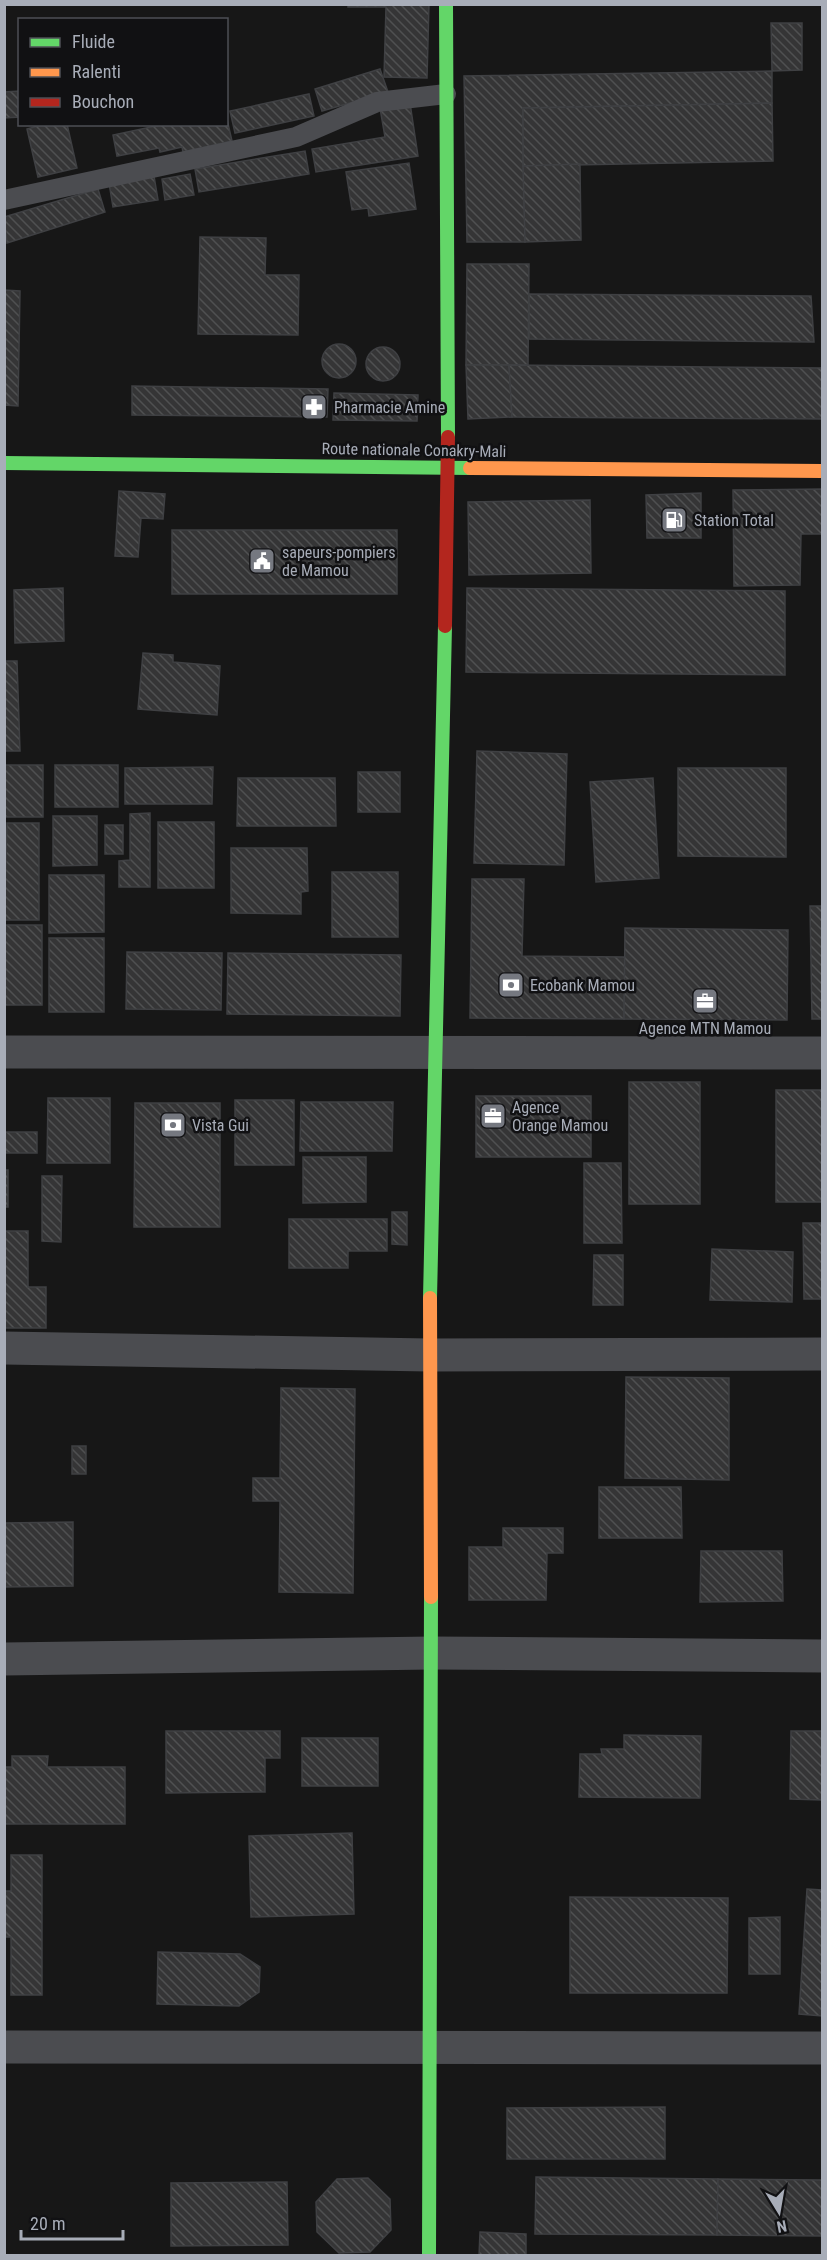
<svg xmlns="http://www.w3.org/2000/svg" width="827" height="2260" viewBox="0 0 827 2260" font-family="'Roboto Condensed',sans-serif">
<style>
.building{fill:url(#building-back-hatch);stroke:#3f4043;stroke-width:1.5}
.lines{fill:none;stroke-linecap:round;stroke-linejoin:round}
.lane{stroke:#4b4c50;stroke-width:20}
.street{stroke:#4b4c50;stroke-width:33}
.fast{stroke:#63d668;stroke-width:14}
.slow{stroke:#ff974d;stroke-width:14}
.jam{stroke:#b3261e;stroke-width:14}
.labels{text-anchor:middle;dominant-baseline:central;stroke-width:5;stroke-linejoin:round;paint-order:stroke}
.poi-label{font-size:16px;fill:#a8adb8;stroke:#111113;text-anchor:start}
.street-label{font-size:16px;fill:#a8adb8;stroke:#111113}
</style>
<defs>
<pattern id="building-back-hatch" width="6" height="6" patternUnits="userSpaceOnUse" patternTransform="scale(1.5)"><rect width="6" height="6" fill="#353536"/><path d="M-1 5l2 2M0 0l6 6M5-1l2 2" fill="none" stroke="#4f5051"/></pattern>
</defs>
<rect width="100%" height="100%" fill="#171717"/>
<g class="building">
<path d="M348,4H429L427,78L384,77L386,7H348Z"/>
<path d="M771,23H802V70L772,71Z"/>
<path d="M380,69L388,92L322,111L315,89Z"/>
<path d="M772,71V103L523,108L525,242H467L464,76Z"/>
<path d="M20,91V117L4,118V92Z"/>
<path d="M309,94L314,116L235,133L230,111Z"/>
<path d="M410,103L418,156L316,172L312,149L385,137L380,108Z"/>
<path d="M772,103L773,161L523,166V108Z"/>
<path d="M226,115L232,141L183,152L182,147L160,152L159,148L117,156L113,135L165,124H226Z"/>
<path d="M45,124H67L77,168L38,177L27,129Z"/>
<path d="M305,151L309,174L199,192L195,169Z"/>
<path d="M409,163L416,209L369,216L368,208L352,210L346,172Z"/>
<path d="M580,164L581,240L525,242L523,166Z"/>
<path d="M190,174L194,195L165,200L162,179Z"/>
<path d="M154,176L158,200L113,207L109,183Z"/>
<path d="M98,189L105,212L7,243L4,217Z"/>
<path d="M200,237L266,238L265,275H299L298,335L198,334Z"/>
<path d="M467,264H529L528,365H466Z"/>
<path d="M4,290L20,291L18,406L4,405Z"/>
<path d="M529,294L811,296L814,342L529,339Z"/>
<circle cx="339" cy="361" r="17"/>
<circle cx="383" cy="364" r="17"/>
<path d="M466,365H509L512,417L468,419Z"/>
<path d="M509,365L822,368V419L512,417Z"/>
<path d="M132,386L328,389L327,417L132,415Z"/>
<path d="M334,393L418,395L417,421L333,420Z"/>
<path d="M822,489V534H801L800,585L734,586L733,490Z"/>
<path d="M119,491L165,494L163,519L141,518L138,557L115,556Z"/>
<path d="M701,493V538H647L646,495Z"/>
<path d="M590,500L591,573L469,575L468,502Z"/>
<rect x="172" y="530" width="225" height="64"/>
<path d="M63,588L64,641L15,643L14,590Z"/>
<path d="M467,588L785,591V675L466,672Z"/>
<path d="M143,653L173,655V662L220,666L217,715L138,709Z"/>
<path d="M4,661H17L20,751H4Z"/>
<path d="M477,751L567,754L564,865L474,863Z"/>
<rect x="4" y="765" width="39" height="52"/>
<rect x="55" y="765" width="63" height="42"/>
<path d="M213,767L212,804H125V768Z"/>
<path d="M678,768H786V857L678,856Z"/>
<rect x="358" y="772" width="42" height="40"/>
<path d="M238,778H335L336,826H237Z"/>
<path d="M653,778L659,878L596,882L590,782Z"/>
<path d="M150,813V887H119V861L130,860V814Z"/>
<path d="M53,816H97V865L53,866Z"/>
<rect x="158" y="822" width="56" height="66"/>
<path d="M7,823H39V920H4Z"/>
<rect x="105" y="825" width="18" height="29"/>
<path d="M231,848H307L308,891L301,892V914L231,913Z"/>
<rect x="332" y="872" width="66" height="65"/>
<path d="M49,875H104V932L49,933Z"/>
<path d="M472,879H524L522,956L625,957L624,1019L470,1018Z"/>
<path d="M810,906H822V1019H812Z"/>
<path d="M5,925H42V1005H4Z"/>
<path d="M625,928L788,930L787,1020L624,1019Z"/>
<rect x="49" y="938" width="55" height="74"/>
<path d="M127,952L222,953L221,1010L126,1009Z"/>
<path d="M228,953L401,955L400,1016L227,1014Z"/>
<rect x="629" y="1082" width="71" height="122"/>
<rect x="776" y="1090" width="46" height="112"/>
<rect x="476" y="1096" width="115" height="61"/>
<path d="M48,1098H110V1163H47Z"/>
<rect x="235" y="1100" width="59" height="65"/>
<path d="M301,1102H393L392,1151H300Z"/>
<path d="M135,1103H220V1227H134Z"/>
<rect x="4" y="1132" width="33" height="21"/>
<path d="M303,1157H366V1202L303,1203Z"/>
<path d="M584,1163H621L622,1243H584Z"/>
<rect x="4" y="1170" width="4" height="37"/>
<path d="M42,1176H62L61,1242L42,1241Z"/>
<path d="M392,1212H407V1245L392,1244Z"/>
<path d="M289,1219H387V1251H348V1268H289Z"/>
<path d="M803,1223H822V1299H804Z"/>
<path d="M4,1231H28V1287H46V1328H4Z"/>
<path d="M712,1249L793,1252L792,1302L710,1300Z"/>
<path d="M594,1255H623V1305H593Z"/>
<path d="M626,1377L729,1378V1480L625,1478Z"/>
<path d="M281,1388L355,1389L353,1593L279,1592L280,1501H253V1478H280Z"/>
<rect x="72" y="1446" width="14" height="28"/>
<path d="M599,1487H681L682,1538H599Z"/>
<path d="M73,1522V1586L4,1587V1523Z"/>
<path d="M503,1528H563V1553H547L546,1600H469V1547H503Z"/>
<path d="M701,1551H782L783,1601L700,1602Z"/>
<path d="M166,1731H280V1758H265V1792L166,1793Z"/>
<path d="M791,1731H822V1800L790,1799Z"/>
<path d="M624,1735L701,1736L700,1798L579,1797L580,1754H602L601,1749H624Z"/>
<rect x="302" y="1738" width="76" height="48"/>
<path d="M12,1756H48L47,1767H125V1824H4V1767H12Z"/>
<path d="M352,1833L354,1914L251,1917L249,1836Z"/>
<path d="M11,1855H42V1995H11V1937H4V1891H11Z"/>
<path d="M807,1889L822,1890V2016L799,2014Z"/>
<path d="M570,1897L728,1898L727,1993H570Z"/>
<path d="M780,1917V1974H749V1918Z"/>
<path d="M158,1952L240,1954L260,1967L259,1992L239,2006L157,2004Z"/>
<path d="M665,2107V2159H507V2108Z"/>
<path d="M536,2177L718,2179L717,2235L535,2234Z"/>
<path d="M368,2178L390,2199L391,2230L370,2252L339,2253L317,2232L316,2202L337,2179Z"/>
<path d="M718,2179L822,2180V2236L717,2235Z"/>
<path d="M287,2182L288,2245L171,2246V2183Z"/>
<path d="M480,2232L526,2234V2256H479Z"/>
</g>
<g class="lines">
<path class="lane" d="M4,200L296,137L377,102L446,94"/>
<g class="street">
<path d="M4,1052L822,1053"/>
<path d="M4,1348L429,1355L822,1354"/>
<path d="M4,1659L432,1653L822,1656"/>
<path d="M4,2047L822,2048"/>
</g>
<g class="fast">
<path d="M446,4L448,437"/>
<path d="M4,463L470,468"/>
<path d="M430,1298L445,626"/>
<path d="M429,2256L431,1597"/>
</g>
<g class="slow">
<path d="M470,468L822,471"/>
<path d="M430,1298L431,1597"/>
</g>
<path class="jam" d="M445,626L448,437"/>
</g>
<defs>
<g id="pharmacy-square" transform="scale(1.35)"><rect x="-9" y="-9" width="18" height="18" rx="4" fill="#757880" stroke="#111113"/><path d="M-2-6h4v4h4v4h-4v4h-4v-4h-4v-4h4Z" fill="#fff"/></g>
<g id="fuel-square" transform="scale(1.35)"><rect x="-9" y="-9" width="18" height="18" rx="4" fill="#757880" stroke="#111113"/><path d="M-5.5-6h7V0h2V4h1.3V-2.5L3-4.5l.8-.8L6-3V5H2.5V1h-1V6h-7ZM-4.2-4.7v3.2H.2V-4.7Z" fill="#fff"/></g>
<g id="civic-square" transform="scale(1.35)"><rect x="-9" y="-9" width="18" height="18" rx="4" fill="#757880" stroke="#111113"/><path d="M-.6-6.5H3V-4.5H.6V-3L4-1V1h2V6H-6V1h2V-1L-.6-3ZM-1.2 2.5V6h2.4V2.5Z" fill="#fff"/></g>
<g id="bank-square" transform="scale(1.35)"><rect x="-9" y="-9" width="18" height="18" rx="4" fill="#757880" stroke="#111113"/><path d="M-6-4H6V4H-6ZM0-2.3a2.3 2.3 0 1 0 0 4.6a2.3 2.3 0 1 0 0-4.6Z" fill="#fff"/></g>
<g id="office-square" transform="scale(1.35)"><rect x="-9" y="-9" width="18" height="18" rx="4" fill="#757880" stroke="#111113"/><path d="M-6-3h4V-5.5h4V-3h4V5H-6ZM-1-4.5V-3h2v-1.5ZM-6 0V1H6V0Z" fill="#fff"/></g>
</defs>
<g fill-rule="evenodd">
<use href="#pharmacy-square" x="314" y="407"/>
<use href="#fuel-square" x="674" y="520"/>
<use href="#civic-square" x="262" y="561"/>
<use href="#bank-square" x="511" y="985"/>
<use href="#office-square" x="705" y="1001"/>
<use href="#office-square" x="493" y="1116"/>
<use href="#bank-square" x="173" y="1125"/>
</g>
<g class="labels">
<g class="poi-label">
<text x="334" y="407">Pharmacie Amine</text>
<text x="694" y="520">Station Total</text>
<text x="282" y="552">sapeurs-pompiers<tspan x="282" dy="18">de Mamou</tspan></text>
<text x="530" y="985">Ecobank Mamou</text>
<text x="705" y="1028" text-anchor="middle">Agence MTN Mamou</text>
<text x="512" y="1107">Agence<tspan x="512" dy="18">Orange Mamou</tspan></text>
<text x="192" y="1125">Vista Gui</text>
</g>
<g class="street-label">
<text transform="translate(414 450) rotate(1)">Route nationale Conakry-Mali</text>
</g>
</g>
<rect width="827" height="2260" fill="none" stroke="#a8adb8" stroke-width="12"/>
<rect x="18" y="18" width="210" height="108" fill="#111113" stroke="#4d4f55" stroke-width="1.5"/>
<rect x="30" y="38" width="30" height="9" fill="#63d668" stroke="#4d4f55" stroke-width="1.5"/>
<text x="72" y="48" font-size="18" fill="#a8adb8">Fluide</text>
<rect x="30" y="68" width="30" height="9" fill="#ff974d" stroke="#4d4f55" stroke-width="1.5"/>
<text x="72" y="78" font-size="18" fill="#a8adb8">Ralenti</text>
<rect x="30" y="98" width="30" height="9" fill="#b3261e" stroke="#4d4f55" stroke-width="1.5"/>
<text x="72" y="108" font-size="18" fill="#a8adb8">Bouchon</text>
<g transform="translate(779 2212) rotate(169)" stroke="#111113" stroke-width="4.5" paint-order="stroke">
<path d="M0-4.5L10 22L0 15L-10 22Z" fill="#a8adb8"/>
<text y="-9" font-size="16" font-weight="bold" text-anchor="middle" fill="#a8adb8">N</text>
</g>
<path d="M21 2230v9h102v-9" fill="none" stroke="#a8adb8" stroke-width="3"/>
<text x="30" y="2230" font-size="18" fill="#a8adb8" stroke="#111113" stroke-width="4.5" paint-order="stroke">20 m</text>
</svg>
